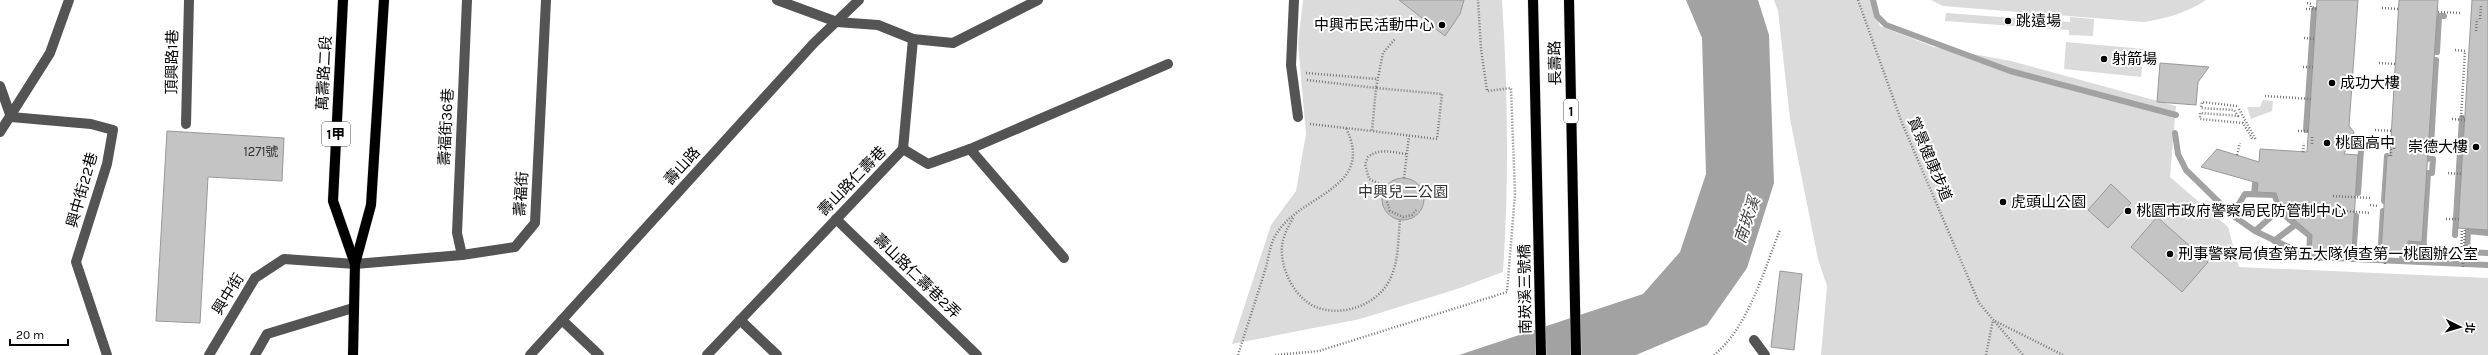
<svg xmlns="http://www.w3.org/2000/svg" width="2488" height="355" viewBox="0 0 2488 355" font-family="Karla,'Noto Sans TC',sans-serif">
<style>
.green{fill:#dbdbdb}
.water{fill:#a2a2a2}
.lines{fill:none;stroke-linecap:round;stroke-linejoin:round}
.stream{stroke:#a2a2a2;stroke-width:6}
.building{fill:#c4c4c4;stroke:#989898}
.major-casing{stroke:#dbdbdb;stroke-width:11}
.path{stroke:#767676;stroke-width:2.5;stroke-dasharray:1 2;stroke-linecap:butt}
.minor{stroke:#545454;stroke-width:10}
.major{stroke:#000;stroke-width:10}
.path-bridge{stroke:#767676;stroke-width:2.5;stroke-dasharray:1 2;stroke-linecap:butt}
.poi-dot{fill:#000;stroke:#fff;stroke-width:1.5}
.labels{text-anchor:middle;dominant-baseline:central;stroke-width:4;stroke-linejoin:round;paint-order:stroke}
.number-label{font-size:13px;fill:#313131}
.shield{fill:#fff;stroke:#4c4c4c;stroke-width:1}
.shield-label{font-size:14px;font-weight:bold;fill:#000}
.poi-label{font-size:15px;fill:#000;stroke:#fff;text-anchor:start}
.street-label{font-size:15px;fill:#000;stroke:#fff}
.park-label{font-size:15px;fill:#323232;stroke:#fff}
.water-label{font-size:16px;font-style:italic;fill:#434343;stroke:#fff}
</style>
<rect width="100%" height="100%" fill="#fff"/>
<g class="green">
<path d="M1303,0H1502C1508,91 1509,181 1503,272L1457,289L1360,319L1232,344L1271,225L1296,191L1306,134L1298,43Z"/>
<path d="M1774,0H1870L1880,26L1934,47L2011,61L2176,106L2170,177L2228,227L2239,267L2488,278V355H1821L1827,286L1818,259L1790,119L1778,11Z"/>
<path d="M1931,0H2206C2187,13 2167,18 2144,22L1943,6Z"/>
<path d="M1946,13L2070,22V17L2094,19L2093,36L2069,35V30L1945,21Z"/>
<path d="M2066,42L2144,49L2141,77L2064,69Z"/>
<path d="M2263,100L2273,101L2272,111L2251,119L2247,107H2260Z"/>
</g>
<path class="water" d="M1686,0H1758L1769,35L1774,183L1747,268L1707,325L1636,355H1459L1643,294L1680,252L1706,174L1702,38Z"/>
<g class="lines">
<g class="stream">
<path d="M1873,0L1877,16L1886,25L2010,71L2176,115"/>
<path d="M2428,52H2437L2439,16H2444"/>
<path d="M2426,60H2436L2431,145"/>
<path d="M2306,130L2314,10"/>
<path d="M2175,133L2178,154L2186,170L2232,215L2255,231L2309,257L2488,265"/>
<path d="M2343,141L2357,142"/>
<path d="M2419,158L2433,159L2432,173H2428L2423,252"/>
<path d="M2358,193L2361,150"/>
<path d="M2254,194L2255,184"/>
<path d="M2384,201L2387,156"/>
<path d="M2232,215L2245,194L2274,195L2284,215L2310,236L2309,257"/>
<path d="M2255,231L2280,209"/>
<path d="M2488,233L2468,231L2467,252L2488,253"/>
<path d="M2455,235L2462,118"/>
<path d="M2274,241L2295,225"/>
<path d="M2402,258H2409L2410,244L2424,245"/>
<path d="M2353,259L2356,216"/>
<path d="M2380,260L2383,211"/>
</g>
</g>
<g class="building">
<path d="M1399,0H1464L1460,14L1445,36Z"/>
<path d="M2317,0H2358L2349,126L2354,132L2344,154L2358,155L2352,252L2311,249L2312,235L2287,213L2279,202L2276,193L2257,192L2258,183L2201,167L2217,149L2259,162L2260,149L2307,152Z"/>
<path d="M2399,0H2438L2422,242L2408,241L2407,256L2381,254L2387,156H2390Z"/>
<path d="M2472,0H2488V230L2458,228Z"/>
<path d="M2160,63L2209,67L2198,82L2196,105L2157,102Z"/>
<path d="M167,131L284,138L282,181L208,177L200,323L156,321Z"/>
<circle cx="1403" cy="199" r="21"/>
<path d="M2111,184L2131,203L2108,228L2088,210Z"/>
<path d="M2157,217L2208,262L2182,292L2131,247Z"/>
<path d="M1780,271L1802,274L1794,350L1771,347Z"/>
</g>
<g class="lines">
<g class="major-casing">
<g id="major">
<path d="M343,0L333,201L355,264"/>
<path d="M1533,0L1541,355"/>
<path d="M1569,0L1576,355"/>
<path d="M353,355L355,264L371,205L384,0"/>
</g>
</g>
<g class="path">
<path d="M1858,0L1902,123L1979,303L2023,355"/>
<path d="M2307,3L2311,4V7L2317,8"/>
<path d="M2382,8L2399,9"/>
<path d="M2306,9H2317"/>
<path d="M2438,12L2462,13"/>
<path d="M2480,19L2481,6"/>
<path d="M2476,31L2477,19"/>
<path d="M2304,38L2315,39"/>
<path d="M2455,50L2465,51L2461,117H2465"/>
<path d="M2379,63L2395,64"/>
<path d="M2303,67H2313"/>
<path d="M1306,73L1377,79"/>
<path d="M1307,80L1376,88L1372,131L1437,139L1442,94L1376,88L1383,53L1395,39"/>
<path d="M2265,96L2311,99"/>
<path d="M2237,106L2202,102L2201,108L2234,110L2238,116L2200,113V119L2243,123L2253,140"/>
<path d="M2239,109L2256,140"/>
<path d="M2452,119L2465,120"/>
<path d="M1310,124L1372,131"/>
<path d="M2375,130L2391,131"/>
<path d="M2298,131H2309"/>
<path d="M2312,144V135"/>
<path d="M2394,149L2395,138"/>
<path d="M2303,152L2304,143"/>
<path d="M2237,155L2240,143"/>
<path d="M2391,156V149"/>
<path d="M2448,173L2462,174"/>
<path d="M1404,178L1409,136"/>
<path d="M2333,196L2371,198"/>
<path d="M2370,205L2378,206"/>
<path d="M2332,210L2370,213"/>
<path d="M1293,218C1288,227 1283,236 1282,246C1280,268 1294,298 1316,307C1343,318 1380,304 1391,277C1399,259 1398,239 1400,220"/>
<path d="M2446,219H2459"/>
<path d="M2319,253L2349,255"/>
<path d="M2461,256L2462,229"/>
<path d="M2319,261V250"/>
<path d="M2385,264V254"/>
<path d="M2463,267L2465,229"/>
<path d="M1995,321L2063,355"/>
<path d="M1238,355C1247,326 1257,297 1266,267C1269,256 1270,243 1277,233C1301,194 1376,189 1346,128"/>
<path d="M1275,355L1319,351L1507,292L1515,194L1511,88L1487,91L1481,49L1478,0"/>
<path d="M1714,355C1748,328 1764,270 1780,230"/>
<path d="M1986,355L1993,320"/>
</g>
<g class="minor">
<path d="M777,0L837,22L878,25L913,39L953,43L1038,0"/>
<path d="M1294,0L1291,65L1298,117"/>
<path d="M0,86L11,117L91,124L113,130L107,164L76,262L107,355"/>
<path d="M186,124L189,0"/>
<path d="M0,132L50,53L69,0"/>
<path d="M903,149L913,39"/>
<path d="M970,149L1064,258"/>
<path d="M836,219L977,355"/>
<path d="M462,255L457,233L467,0"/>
<path d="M562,320L599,355"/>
<path d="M740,320L777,355"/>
<path d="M1754,340L1765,355"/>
<path d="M209,355L255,278L284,259L355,264L462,255L515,247L535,223L546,0"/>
<path d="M255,355L267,334L353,308"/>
<path d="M530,355L814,43L859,0"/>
<path d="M707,355L903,149L928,164L970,149L1168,64"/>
</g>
<use href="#major" class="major"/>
<path class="path-bridge" d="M1406,154C1392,152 1379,148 1368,157L1365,164L1369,179L1380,184L1388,192L1386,199L1390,211L1403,217L1412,215L1416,210"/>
</g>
<g class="poi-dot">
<circle cx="2008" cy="21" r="4"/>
<circle cx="1442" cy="25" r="4"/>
<circle cx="2104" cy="59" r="4"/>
<circle cx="2332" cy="83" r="4"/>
<circle cx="2327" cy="143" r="4"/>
<circle cx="2476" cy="147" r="4"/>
<circle cx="2003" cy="202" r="4"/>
<circle cx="2128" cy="211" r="4"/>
<circle cx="2170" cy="254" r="4"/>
</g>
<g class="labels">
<g class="number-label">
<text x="261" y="151">1271號</text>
</g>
<g class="shield">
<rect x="1564" y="99" width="14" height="24" rx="3"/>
<rect x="322" y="122" width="28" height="24" rx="3"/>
</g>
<g class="shield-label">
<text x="1571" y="111">1</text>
<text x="336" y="134">1甲</text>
</g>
<g class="poi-label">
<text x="2016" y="21">跳遠場</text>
<text x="1434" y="25" text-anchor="end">中興市民活動中心</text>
<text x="2112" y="59">射箭場</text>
<text x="2340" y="83">成功大樓</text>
<text x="2335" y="143">桃園高中</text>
<text x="2468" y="147" text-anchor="end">崇德大樓</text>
<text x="2011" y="202">虎頭山公園</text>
<text x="2136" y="211">桃園市政府警察局民防管制中心</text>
<text x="2178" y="254">刑事警察局偵查第五大隊偵查第一桃園辦公室</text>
</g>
<g class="street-label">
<text transform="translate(172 62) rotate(-89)">頂興路1巷</text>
<text transform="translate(1555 63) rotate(-91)">長壽路</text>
<text transform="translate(324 73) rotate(-87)">萬壽路二段</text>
<text transform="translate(446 127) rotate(-87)">壽福街36巷</text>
<text transform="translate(1930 159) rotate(67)">賞景健康步道</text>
<text transform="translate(682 166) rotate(-48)">壽山路</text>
<text transform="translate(852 181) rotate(-46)">壽山路仁壽巷</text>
<text transform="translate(82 190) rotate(-74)">興中街22巷</text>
<text transform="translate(521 194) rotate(-86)">壽福街</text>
<text transform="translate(917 276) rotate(44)">壽山路仁壽巷2弄</text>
<text transform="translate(1525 289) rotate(-91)">南崁溪三號橋</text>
<text transform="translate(228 294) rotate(-58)">興中街</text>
</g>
<g class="park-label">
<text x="1403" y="192">中興兒二公園</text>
</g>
<g class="water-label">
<text transform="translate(1747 220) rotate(-71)">南崁溪</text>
</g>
</g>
<g transform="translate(2460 327) rotate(95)" stroke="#ffffff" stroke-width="3" paint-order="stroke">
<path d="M0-3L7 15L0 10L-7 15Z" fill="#000000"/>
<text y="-6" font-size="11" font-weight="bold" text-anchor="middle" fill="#000000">北</text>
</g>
<path d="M10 339v6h58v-6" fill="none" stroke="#000000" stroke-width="2"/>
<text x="16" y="339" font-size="12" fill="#000000" stroke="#ffffff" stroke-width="3" paint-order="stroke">20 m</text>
</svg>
